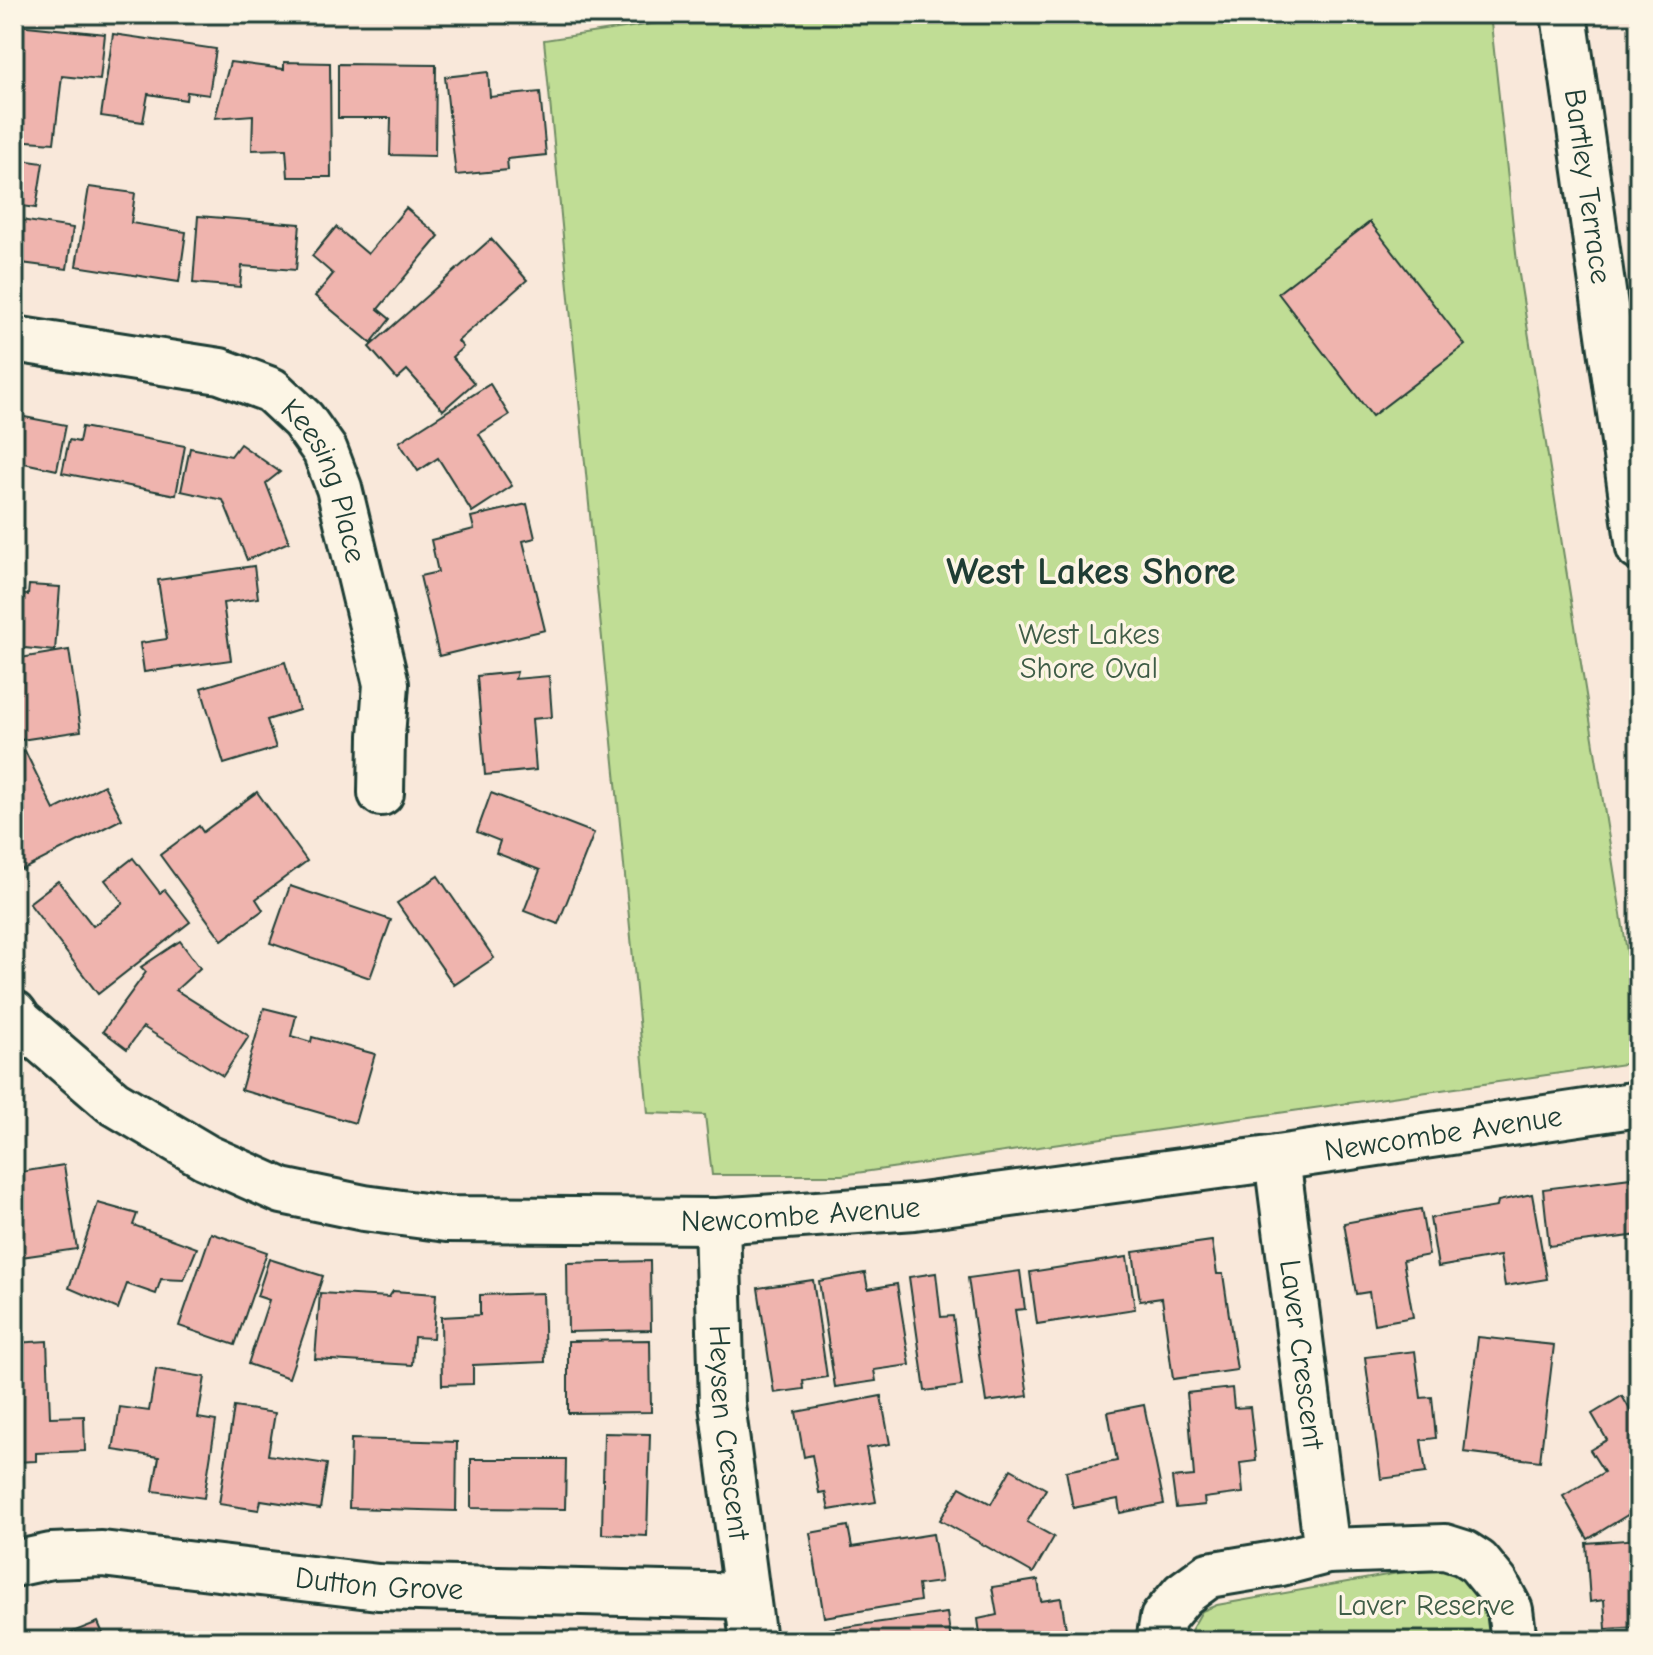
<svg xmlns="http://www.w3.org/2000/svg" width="1653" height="1655" viewBox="0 0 1653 1655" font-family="'Comic Neue',sans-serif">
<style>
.green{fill:#c0dd95;stroke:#708d64;stroke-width:2}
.building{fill:#efb4ae;stroke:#1f3d34;stroke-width:2}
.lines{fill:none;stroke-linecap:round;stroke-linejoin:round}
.minor-casing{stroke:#1f3d34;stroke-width:50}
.minor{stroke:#fcf5e5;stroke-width:44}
.labels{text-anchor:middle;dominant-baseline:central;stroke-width:7;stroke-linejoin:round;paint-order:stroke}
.street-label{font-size:30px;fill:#1f3d34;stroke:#fcf5e5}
.park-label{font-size:30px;fill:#3f5d47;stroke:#fcf5e5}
.district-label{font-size:38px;font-weight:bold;fill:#1f3d34;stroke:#fcf5e5}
</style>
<rect width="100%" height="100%" fill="#f9e8da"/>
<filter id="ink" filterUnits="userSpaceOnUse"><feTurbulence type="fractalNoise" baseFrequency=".0125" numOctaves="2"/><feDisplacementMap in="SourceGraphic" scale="16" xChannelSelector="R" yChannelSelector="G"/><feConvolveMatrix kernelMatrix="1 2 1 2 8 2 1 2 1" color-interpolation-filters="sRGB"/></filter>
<g filter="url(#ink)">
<g class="green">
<path d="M718,14H1490L1517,262L1639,1027V1062L842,1175H712L705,1115L648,1113L544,40Z"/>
<path d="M1432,1567C1456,1571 1477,1584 1488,1608C1492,1617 1491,1631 1492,1641H1185L1202,1611L1217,1605Z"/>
</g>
<g class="building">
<path d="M17,25L105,34L100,80L62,76L54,143L14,140V50Z"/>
<path d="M113,34L216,49L209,95L187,92L186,100L148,94L143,122L101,116Z"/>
<path d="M230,62L284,69V62L330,63L331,177H288L286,149L252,150L253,115L215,118Z"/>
<path d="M338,64L436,65L435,156L390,155L391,118H338Z"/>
<path d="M488,72L490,97L540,92L546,155L507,159L508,170L456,175L445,77Z"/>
<path d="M14,159L43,163L36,208L22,206L20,220L73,228L67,269L14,262Z"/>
<path d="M89,187L135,193L131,223L186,232L179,282L76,266Z"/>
<path d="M406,208L439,236L378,309L390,319L371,343L315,296L333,274L312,256L336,227L368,254Z"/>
<path d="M198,216L300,224L296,270L242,266L240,287L193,283Z"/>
<path d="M1370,222L1465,345L1372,416L1278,293Z"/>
<path d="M491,239L527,280L458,341L463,347L452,357L474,383L443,410L407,370L397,379L369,347Z"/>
<path d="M490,384L509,415L479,434L512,486L472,512L438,458L418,471L399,442Z"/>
<path d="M14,415L66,425L57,470L24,463L14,513Z"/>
<path d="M82,427L185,446L176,495L62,473L69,440L79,442Z"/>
<path d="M240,444L280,472L266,483L289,542L247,560L223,500L181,491L190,448L231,456Z"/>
<path d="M527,504L535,538L523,541L545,630L439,656L420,576L438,572L431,540L474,529L471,517Z"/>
<path d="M254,566L258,598L223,603L231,660L144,672L140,643L167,639L158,580Z"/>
<path d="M29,585L60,587L55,651L14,647V594L28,595Z"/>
<path d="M69,650L81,731L14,741V659Z"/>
<path d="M285,662L299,710L267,720L276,748L224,764L201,688Z"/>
<path d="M517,672L515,679L549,676L552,717L532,719L536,770L485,775L477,676Z"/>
<path d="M25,751L54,810L104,785L122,819L22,870L14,854V824L16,823L14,757Z"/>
<path d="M257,792L307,861L256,899L263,910L222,940L160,855L199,826L203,832Z"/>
<path d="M491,793L594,833L558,924L524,911L540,870L496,853L500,841L477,832Z"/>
<path d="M133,858L160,893L165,890L190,922L98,994L29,903L58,881L93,926L123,903L105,880Z"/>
<path d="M438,876L494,958L454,985L397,903Z"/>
<path d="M290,886L391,920L370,978L270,943Z"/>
<path d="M180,941L200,968L176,990L249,1036L223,1076L143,1027L127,1049L103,1031L146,972L141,967Z"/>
<path d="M264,1008L296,1016L291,1036L311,1042L312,1037L375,1054L355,1123L241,1090Z"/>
<path d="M64,1165L77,1249L14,1258V1173Z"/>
<path d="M1639,1177V1235L1549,1246L1543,1189Z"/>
<path d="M1532,1194L1547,1279L1505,1286L1500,1256L1438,1267L1430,1218L1497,1207L1498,1201Z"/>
<path d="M98,1203L137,1214L133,1225L197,1248L184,1280L161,1279L156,1294L127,1284L118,1309L69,1288Z"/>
<path d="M1421,1209L1429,1255L1403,1260L1413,1317L1374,1324L1369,1292L1356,1294L1344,1223Z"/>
<path d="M211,1233L267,1252L235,1345L179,1326Z"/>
<path d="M1212,1241L1217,1274H1223L1237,1370L1173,1379L1162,1298L1140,1301L1133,1252Z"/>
<path d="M1127,1257L1135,1309L1037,1324L1030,1272Z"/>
<path d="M269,1259L323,1276L289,1378L248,1364L269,1300L257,1296Z"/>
<path d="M650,1261L651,1330L568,1332L567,1263Z"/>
<path d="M1020,1271L1025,1309L1015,1310L1028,1396L986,1402L968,1278Z"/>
<path d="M865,1273L868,1289L897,1284L910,1365L874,1370L876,1381L835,1387L819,1281Z"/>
<path d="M936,1273L941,1317L953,1316L962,1386L925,1391L909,1277Z"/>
<path d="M813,1280L827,1377L803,1381L804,1389L774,1393L758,1288Z"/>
<path d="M393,1291L436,1294L433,1338L414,1337L412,1365L315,1359L320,1293L389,1297Z"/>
<path d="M543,1293L545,1362L473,1365V1384L442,1385L441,1317L480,1315V1295Z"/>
<path d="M1478,1337L1554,1345L1540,1461L1464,1452Z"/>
<path d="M650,1340L651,1412L568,1413V1341Z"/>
<path d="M47,1341L50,1417L84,1416L85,1451L36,1453V1461L14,1462V1343Z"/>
<path d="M1415,1351L1421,1398L1432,1397L1436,1438L1421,1440L1426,1473L1381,1479L1365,1357Z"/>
<path d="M156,1369L205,1377L198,1418L216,1421L204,1498L153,1491L159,1457L113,1450L120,1407L149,1411Z"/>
<path d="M1232,1388L1234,1408L1250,1407L1256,1461L1240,1463L1243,1493L1204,1498L1205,1505L1176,1508L1172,1478L1194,1476L1187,1393Z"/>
<path d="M881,1396L890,1444L866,1448L876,1502L829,1510L825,1492L819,1493L812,1455L804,1457L796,1412Z"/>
<path d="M1622,1396L1639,1425V1508L1588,1539L1563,1496L1604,1472L1590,1450L1607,1440L1592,1414Z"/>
<path d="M1144,1405L1164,1504L1120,1513L1118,1499L1073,1508L1066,1471L1117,1461L1108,1412Z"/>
<path d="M234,1407L275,1413L268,1455L327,1464L320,1509L261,1500L259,1510L219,1504Z"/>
<path d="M604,1433L650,1434L647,1536L602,1534Z"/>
<path d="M351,1439L457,1442L456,1511L349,1508Z"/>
<path d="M471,1459H566L565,1509L471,1508Z"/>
<path d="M1011,1469L1046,1489L1027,1522L1054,1537L1033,1573L940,1520L960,1487L991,1504Z"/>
<path d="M848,1526L852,1547L933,1534L941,1582L918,1585L920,1601L824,1617L810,1533Z"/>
<path d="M1639,1539V1627L1606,1629L1604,1600L1590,1602L1586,1543Z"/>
<path d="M1038,1580L1041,1601L1061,1598L1068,1641H981L978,1619L997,1615L992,1587Z"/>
<path d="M947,1613L951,1641H831L830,1629Z"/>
<path d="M98,1622L106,1641H53L52,1640Z"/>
</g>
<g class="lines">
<g class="minor-casing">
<g id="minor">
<path id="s1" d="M1564,14L1639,548"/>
<path id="s2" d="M14,339L220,371L271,390L303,420L325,451L339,488L386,684L382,736L381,793"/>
<path id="s3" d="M14,1013L20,1022L113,1102L206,1157L282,1191L364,1208L447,1219L717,1221L914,1207L1277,1158L1639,1104"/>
<path id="s4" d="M1277,1158L1327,1551"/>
<path id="s5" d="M717,1221L722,1404L753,1641"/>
<path id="s6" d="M14,1564L51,1556L102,1554L378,1587L747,1596"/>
<path d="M1159,1641L1163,1618L1183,1594L1209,1575L1281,1563L1327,1551L1445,1547L1464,1553L1478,1562L1496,1584L1510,1610L1514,1641"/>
</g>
</g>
<use href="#minor" class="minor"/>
</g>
</g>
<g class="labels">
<g class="street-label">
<text stroke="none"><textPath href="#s1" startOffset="174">Bartley Terrace</textPath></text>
<text stroke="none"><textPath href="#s2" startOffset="372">Keesing Place</textPath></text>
<text stroke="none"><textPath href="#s3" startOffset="1494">Newcombe Avenue</textPath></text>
<text stroke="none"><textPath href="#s3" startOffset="846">Newcombe Avenue</textPath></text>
<text stroke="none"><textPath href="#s4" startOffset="198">Laver Crescent</textPath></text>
<text stroke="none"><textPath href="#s5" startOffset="212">Heysen Crescent</textPath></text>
<text stroke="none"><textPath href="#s6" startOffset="368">Dutton Grove</textPath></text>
</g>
<g class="park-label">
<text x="1089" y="634">West Lakes<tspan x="1089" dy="34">Shore Oval</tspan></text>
<text x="1426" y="1605">Laver Reserve</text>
</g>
<g class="district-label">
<text x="1091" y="572">West Lakes Shore</text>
</g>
</g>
<rect width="1653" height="1655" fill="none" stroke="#fcf5e5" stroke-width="48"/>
<rect x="24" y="24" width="1605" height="1607" fill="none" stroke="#1f3d34" stroke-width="3" filter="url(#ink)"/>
</svg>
